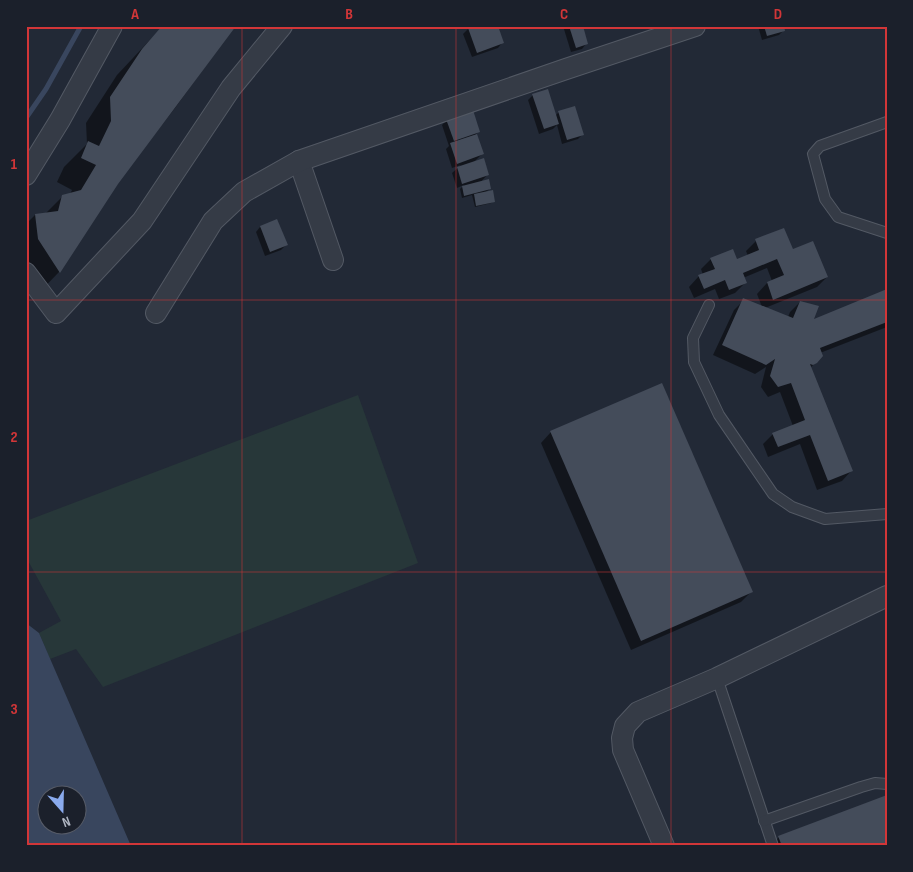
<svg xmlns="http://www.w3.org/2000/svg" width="913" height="872" viewBox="0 0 913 872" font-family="'Sofia Sans Condensed',sans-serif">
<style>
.green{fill:#273739}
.water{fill:#39465e;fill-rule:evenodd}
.shadow{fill:#0007}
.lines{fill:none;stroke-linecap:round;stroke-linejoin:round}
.stream{stroke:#39465e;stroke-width:5}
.building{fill:#444c5a}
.service-casing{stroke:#535964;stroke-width:12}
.minor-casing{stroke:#535964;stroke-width:22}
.service{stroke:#353b46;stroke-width:10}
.minor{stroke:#353b46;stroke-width:20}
.grid{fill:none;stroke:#d23638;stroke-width:1;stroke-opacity:0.55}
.neatline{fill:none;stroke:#d23638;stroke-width:2}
.grid-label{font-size:16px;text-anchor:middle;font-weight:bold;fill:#d23638}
</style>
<rect width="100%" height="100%" fill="#222936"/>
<path class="green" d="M358,395L418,563L103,687L76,649L50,659L39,633L61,621L26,557V521Z"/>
<path class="water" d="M26,623L39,633L131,846H26ZM48,794H78V824H48Z"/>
<g class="shadow">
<path d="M163,26L231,31L175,108L117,183L59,272L35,297L26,283V224L35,215L45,214L63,196L70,194L72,190L57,182L64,167L87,144L86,123L117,75Z"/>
<path d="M477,26L502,43L498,48L472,57L463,34L468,29Z"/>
<path d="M563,26H581L586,44L582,49L571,52Z"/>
<path d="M758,26H782L784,30L779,35L762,40Z"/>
<path d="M533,95L555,116L559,112L582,135L578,139L562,144L557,125L553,129L539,134L528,100Z"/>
<path d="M447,120L479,131L476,134L482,154L474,162L488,174L480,183L490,188L485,193L494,201L491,203L475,207L472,195L462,198L460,189L464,185L457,188L452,173L461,165L452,168L446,149L449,146L442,125Z"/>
<path d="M260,227L286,245L281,250L265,256L256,232Z"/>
<path d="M756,241L792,251L827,277L817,287L765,308L788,317L790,312L800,302L812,321L887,291V327L820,353L816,362L810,368L852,470L842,481L817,490L800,444L768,457L763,444L773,434L793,426L780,392L768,397L761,387L766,367L755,374L713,355L734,310L744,300L762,307L757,294L767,283L772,281L767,268L743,278L745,283L735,293L719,299L715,289L694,298L689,287L699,276L703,275L701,269L711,259L736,260L748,256L746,251Z"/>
<path d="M551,432L751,592L741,602L631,650L541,443Z"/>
<path d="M779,837L887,846H771Z"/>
</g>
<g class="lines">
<path class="stream" d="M26,118L46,89L81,26"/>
</g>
<g class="building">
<path d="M162,26H236L118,184L60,273L38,239L35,214L58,211L62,195L81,190L96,165L81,158L88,141L99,146L111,121L110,97L142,49Z"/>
<path d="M473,26H498L504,43L477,53L468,28Z"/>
<path d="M569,26H583L588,44L576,48Z"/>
<path d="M764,26H784L785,31L767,36Z"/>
<path d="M548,89L559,124L544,129L532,94Z"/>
<path d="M575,106L584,135L567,140L558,111Z"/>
<path d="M473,110L480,132L454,141L446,119Z"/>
<path d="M477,134L484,154L457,164L450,143Z"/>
<path d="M484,158L489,175L462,184L457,167Z"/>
<path d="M489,179L491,189L464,196L462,186Z"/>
<path d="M493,190L495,202L476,206L474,194Z"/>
<path d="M277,219L288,245L270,252L260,226Z"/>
<path d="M784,228L793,249L813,241L828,277L773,300L767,282L784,275L777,259L743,273L747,283L729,290L725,280L704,289L698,275L715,269L710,258L733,249L737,259L759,250L755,239Z"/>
<path d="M887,289V322L820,348L823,356L817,363L813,365L810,364L853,471L828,481L810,435L778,447L772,433L805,420L791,383L778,387L770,376L775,359L766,365L722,345L743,298L793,318L800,301L819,306L814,319Z"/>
<path d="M662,383L753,592L641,641L550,431Z"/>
<path d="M887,795V846H782L778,836Z"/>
</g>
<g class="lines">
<g class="service-casing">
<g id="service">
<path d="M887,122L820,146L813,154L825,199L838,217L887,233"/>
<path d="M709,305L693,338L694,362L719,415L773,494L792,507L825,519L887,514"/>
<path d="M717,678L773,846"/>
<path d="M764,821L861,787L875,783L887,784"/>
</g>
</g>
<g class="minor-casing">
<g id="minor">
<path d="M299,161L333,260"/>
<path d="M26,175L60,120L112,26"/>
<path d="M26,273L56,313L142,221L231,88L282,26"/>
<path d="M156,313L213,221L244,192L299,161L566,69L695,26"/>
<path d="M664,846L623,750L622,738L625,726L638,712L717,678L887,596"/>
</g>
</g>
<use href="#service" class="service"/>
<use href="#minor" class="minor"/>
</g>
<path class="grid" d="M242,26V846M456,26V846M671,26V846M26,300H887M26,572H887"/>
<rect width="913" height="872" fill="none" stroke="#1b202b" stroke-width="55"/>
<g transform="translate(62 810) rotate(160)"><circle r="24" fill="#1b202b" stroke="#575c68"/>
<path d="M0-4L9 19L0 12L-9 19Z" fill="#8aaaed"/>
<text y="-8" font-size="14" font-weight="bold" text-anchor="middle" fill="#b0b6c3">N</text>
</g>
<rect x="28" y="28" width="858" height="816" class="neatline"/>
<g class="grid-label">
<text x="135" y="19">A</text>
<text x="349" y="19">B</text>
<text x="564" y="19">C</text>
<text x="778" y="19">D</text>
<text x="14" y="169">1</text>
<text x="14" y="442">2</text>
<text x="14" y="714">3</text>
</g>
</svg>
